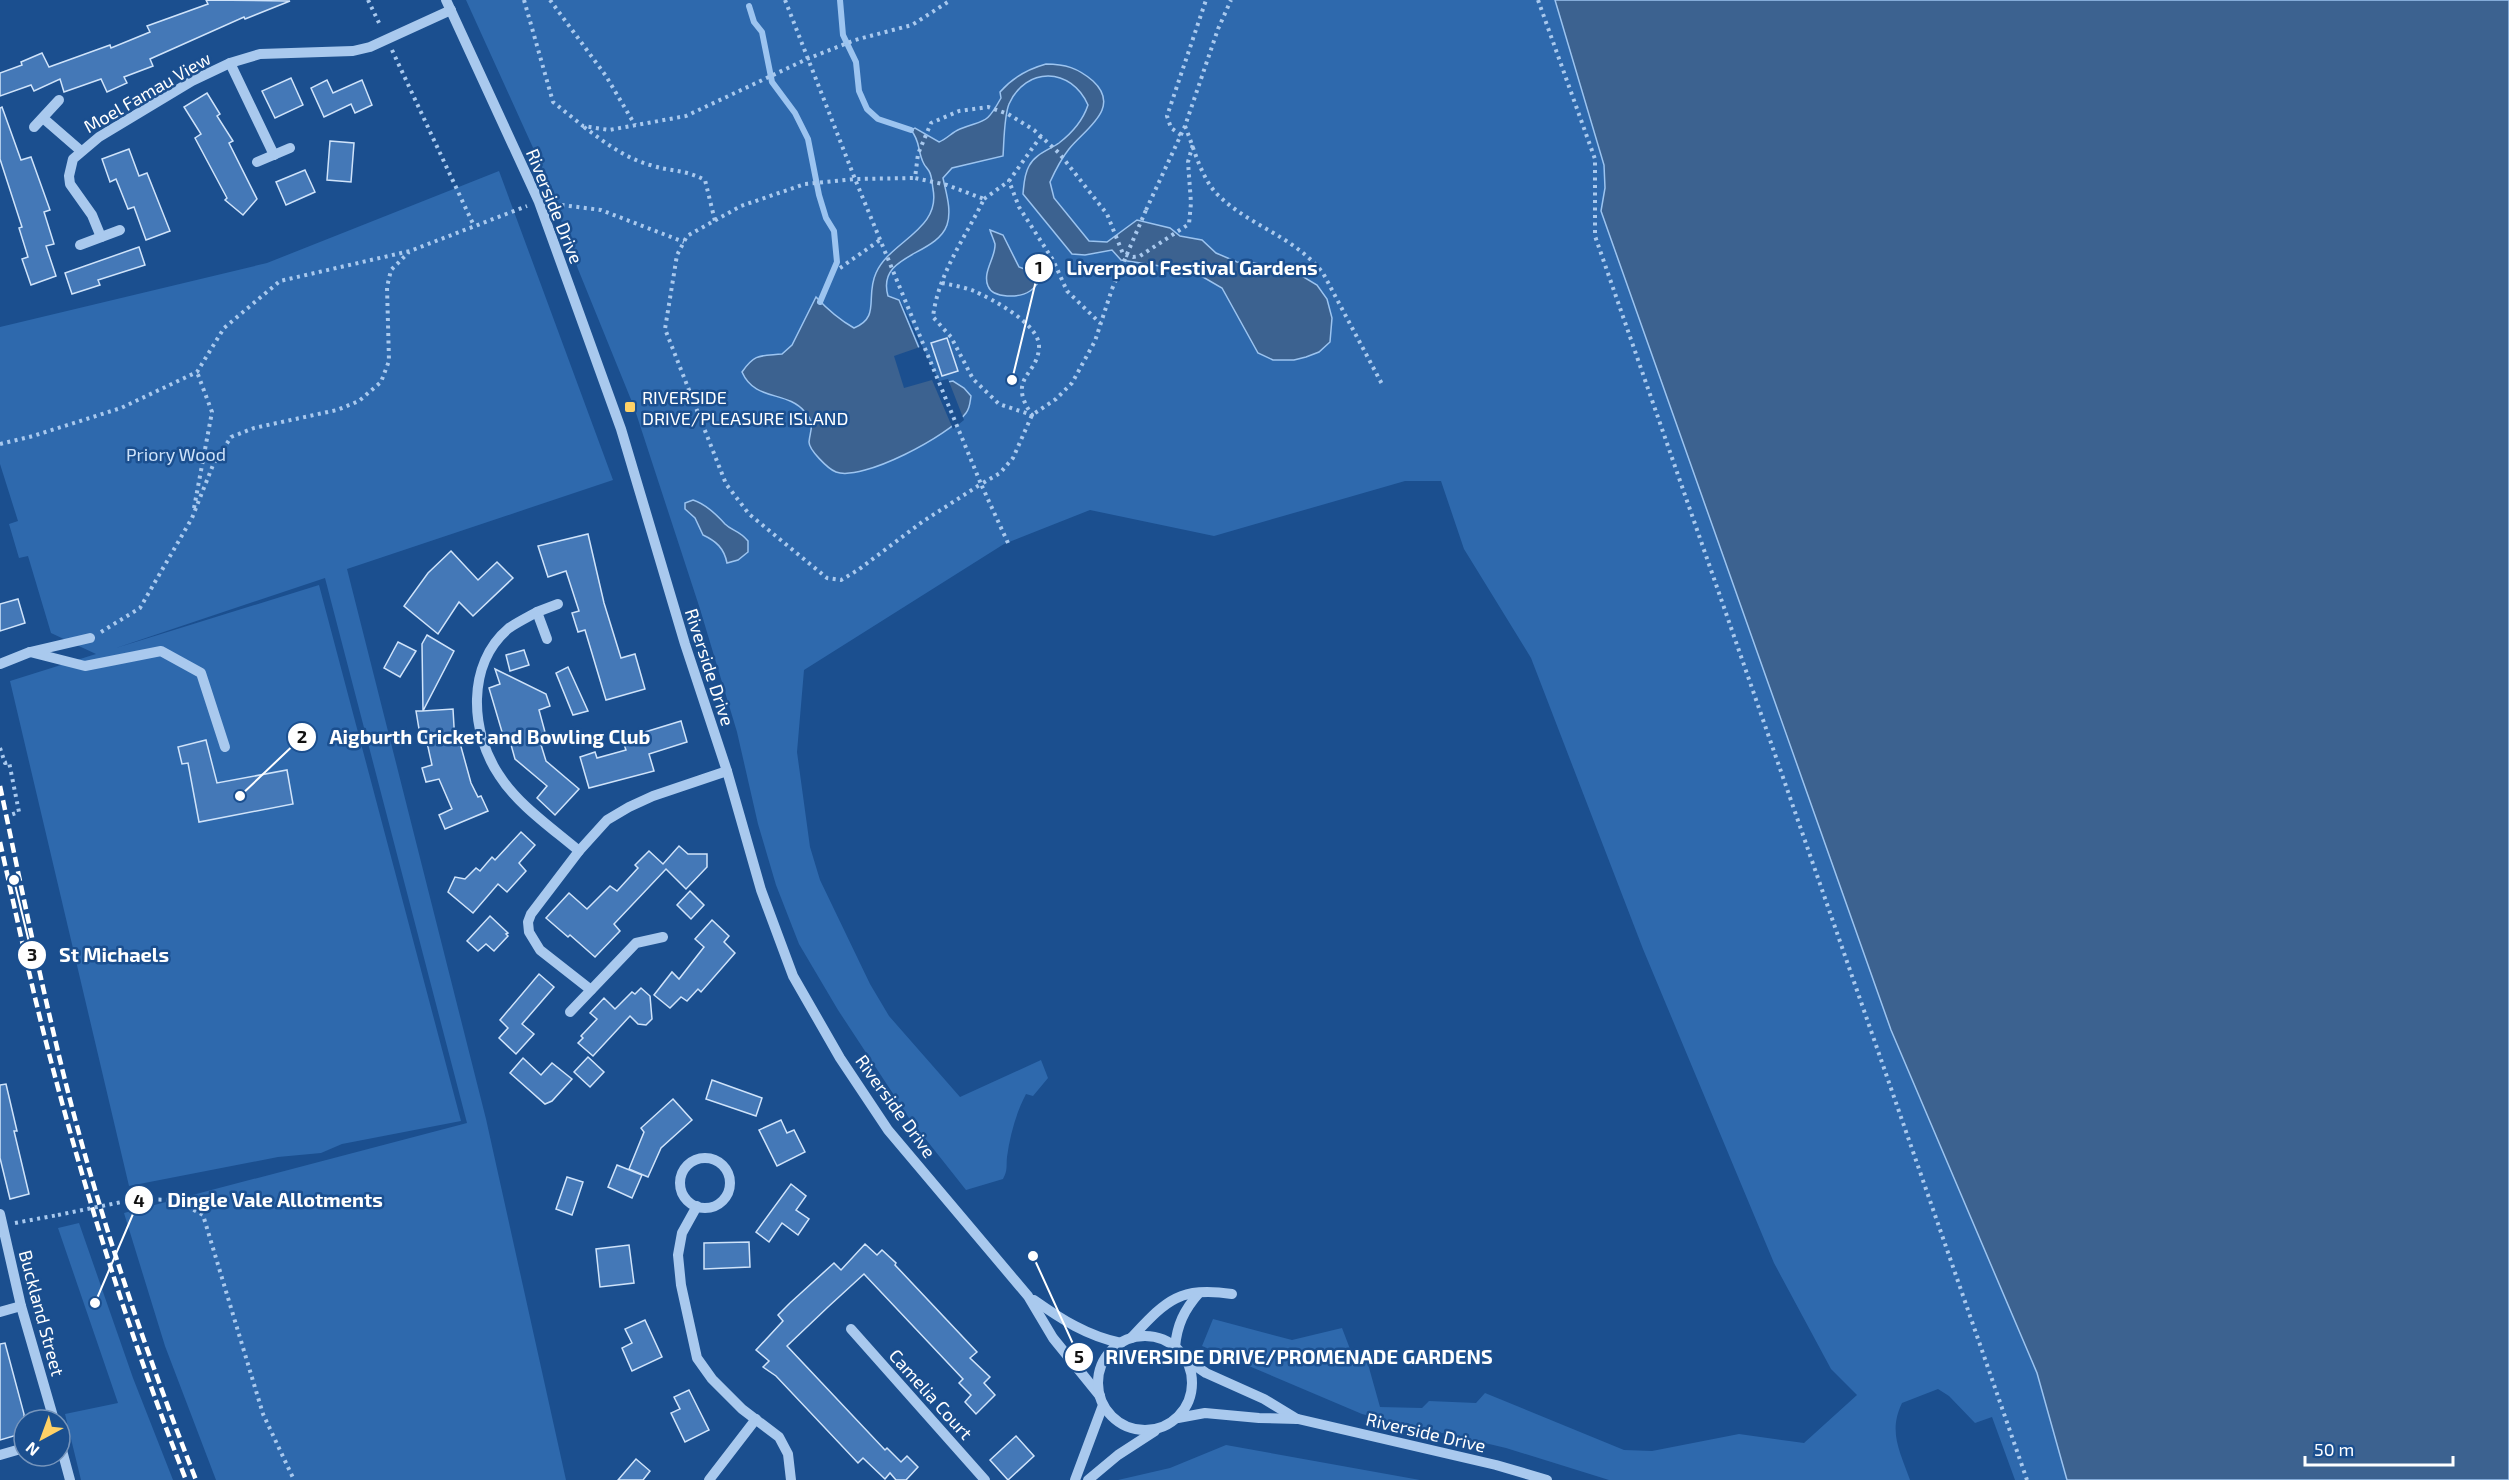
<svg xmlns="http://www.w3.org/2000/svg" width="2509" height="1480" viewBox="0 0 2509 1480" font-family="'Exo 2',sans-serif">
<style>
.green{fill:#2e69ad}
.water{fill:#3c6290;stroke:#9cc4f0;stroke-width:1.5}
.pier{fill:#1b4f8f}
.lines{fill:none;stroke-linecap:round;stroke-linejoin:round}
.stream{stroke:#9cc4f0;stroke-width:6}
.building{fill:#4478b7;stroke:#cfe3fa;stroke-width:1.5}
.path{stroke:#a9c9ee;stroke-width:4;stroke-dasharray:3 4.5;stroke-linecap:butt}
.minor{stroke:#a9c9ee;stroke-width:10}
.rail{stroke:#fff;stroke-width:4.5;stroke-dasharray:10 4.5;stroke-linecap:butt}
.path-bridge{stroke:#a9c9ee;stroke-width:4;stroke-dasharray:3 4.5;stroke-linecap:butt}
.poi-dot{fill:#ffd166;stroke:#1b4f8f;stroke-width:2}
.labels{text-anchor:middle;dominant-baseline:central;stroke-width:5;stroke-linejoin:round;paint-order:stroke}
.street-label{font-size:18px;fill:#fff;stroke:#1b4f8f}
.poi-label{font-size:18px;fill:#fff;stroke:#1b4f8f;text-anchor:start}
.park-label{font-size:18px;fill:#cfe3fa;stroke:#1b4f8f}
.leader{fill:none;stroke:#fff;stroke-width:2}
.callout-dot{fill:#fff;stroke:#1b4f8f;stroke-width:2}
.mark-label{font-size:18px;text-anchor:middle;font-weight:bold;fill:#111}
.callout-label{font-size:20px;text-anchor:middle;font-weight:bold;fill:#fff;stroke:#1b4f8f;stroke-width:5;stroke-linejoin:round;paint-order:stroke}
</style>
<rect width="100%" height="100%" fill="#1b4f8f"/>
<g class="green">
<path d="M466,0H1555L1604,165L1605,188L1601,211L1891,1030L2037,1373L2067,1480H2015L1992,1417L1975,1423L1949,1396L1938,1389L1902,1403C1888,1432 1900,1451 1910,1480H1609L1506,1448L1362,1414L1202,1346L1213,1319L1292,1340L1342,1328L1355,1362L1366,1357L1380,1407L1422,1408L1429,1401L1476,1403L1485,1393L1624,1450L1652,1451L1739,1434L1804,1443L1857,1395L1831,1369L1774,1263L1643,949L1531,658L1464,549L1441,481H1405L1214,536L1090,510L1004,544L804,670L797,752L810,847L820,880L870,984L889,1016L960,1097L1041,1060L1048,1078L1033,1096L1026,1094C1016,1113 1010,1135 1007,1157C1006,1166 1008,1170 1003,1179L966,1190L909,1118L838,1010L799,944L776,885L758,824L737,732L700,609L634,407L578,269L544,172Z"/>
<path d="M499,171L613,480L347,569L486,1119L566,1480H216L165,1346L124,1213L467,1123L325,578L116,648L319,585L461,1121L342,1144L321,1153L278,1157L129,1186L10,681L96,654L51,633L28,556L19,558L9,524L18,521L0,464V327L267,263Z"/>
<path d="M79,1223L133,1378L173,1480H81L65,1414L118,1403L58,1228Z"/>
<path d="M1226,1445L1420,1480H1118L1170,1468Z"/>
</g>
<g class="water">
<path d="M1555,0H2509V1480H2067L2037,1373L1891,1030L1601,211L1605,188L1604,165Z"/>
<path d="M1046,64C1065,64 1078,68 1093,81C1122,108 1085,129 1069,149C1061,159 1055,171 1050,182L1054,198L1089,241L1107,242L1137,220L1170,228L1180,236L1202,240L1216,253L1237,262L1255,263L1297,273L1317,285L1327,299L1332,318L1330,342L1319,352L1306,357L1294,360H1273L1258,353L1222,288L1203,277L1186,270L1121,260L1112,250L1085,255L1072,254L1023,194C1024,184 1024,175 1029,166C1035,154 1049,150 1059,143C1072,133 1083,120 1088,105C1071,67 1026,66 1009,104C1004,116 1004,143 1003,156L952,168L943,178C946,193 952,210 947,225C936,256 876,254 888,296L899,300L919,348L938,384L953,381L964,388L971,396C970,402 970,408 966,413C950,435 862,482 836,472C828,469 809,450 809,442C810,430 816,423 805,412C787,390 755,402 742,372C755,353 761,356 782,354L792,345L816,297C828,310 838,319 854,328C881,317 865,297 876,273C890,241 941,230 933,189C932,183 932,176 929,171C927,168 925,166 924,164C917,151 921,142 911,130L915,128L939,142C947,139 952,132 960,129C986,119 986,125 1001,98L1000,92C1013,77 1028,69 1046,64Z"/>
<path d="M990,230L1003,235L1019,267L1042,276C1039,282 1036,287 1030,291C1020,298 993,299 988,286C982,272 996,257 995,244C994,240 991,234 990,230Z"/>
<path d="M693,500C706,504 716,514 725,524C732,531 739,530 748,541V552L738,560L727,563C724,548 716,541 703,535L695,518L685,509V503Z"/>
</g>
<path class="pier" d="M899,297L939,381L948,379L964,420L953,429L932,380L904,388L894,356L920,347Z"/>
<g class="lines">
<g class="stream">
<path d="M840,0L843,35L856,62L859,91L867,109L878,119L911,130"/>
<path d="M749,6L754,22L762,32L772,82L795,113L808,139L819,195L826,218L834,231L837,262L820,302"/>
</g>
</g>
<g class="building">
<path d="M206,0L290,1L245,19L244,17L150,59L153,66L124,77L127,83L107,92L101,79L64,92L60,79L34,91L31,85L0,96V73L22,65L21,62L42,53L49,67L110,45L111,48L150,32L147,26L208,4Z"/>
<path d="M291,78L303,105L275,118L262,91Z"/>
<path d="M327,80L333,93L362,80L372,105L355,113L351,104L324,117L311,88Z"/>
<path d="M207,93L220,114L217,116L233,141L229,143L257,199L243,215L225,200L227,198L195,138L201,134L184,107Z"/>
<path d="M2,107L21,160L31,157L50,210L44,212L54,244L46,246L56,276L31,285L22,259L28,257L19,228L22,227L0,159V108Z"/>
<path d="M330,141L354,143L351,182L327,180Z"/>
<path d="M129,149L139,176L147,173L170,231L146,240L134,207L128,209L116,179L110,182L102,159Z"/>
<path d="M305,170L315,192L286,205L276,182Z"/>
<path d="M139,247L145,265L98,280L100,285L72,294L65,273Z"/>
<path d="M947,338L958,371L942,376L931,343Z"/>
<path d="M588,534L604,603L621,658L635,654L645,689L606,700L585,630L578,632L572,613L579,611L566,571L548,577L538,546Z"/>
<path d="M451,551L478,580L497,562L513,578L473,616L459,602L438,634L404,606L428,573Z"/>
<path d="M18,599L25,623L0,631V604Z"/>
<path d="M427,635L454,651L423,711L453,709L455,744L460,743L471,783L478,797L481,796L488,811L445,829L439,815L452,809L439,779L426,782L422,768L432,765L424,729H419L416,711H423L422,644Z"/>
<path d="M398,642L416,651L400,677L384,668Z"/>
<path d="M524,650L529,665L510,671L506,655Z"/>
<path d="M568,667L588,711L573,715L556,673Z"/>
<path d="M495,669L546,694L550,706L539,710L545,732L538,735L546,761L579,789L555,815L537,798L547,786L515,759L510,741L505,742L489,688L500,684Z"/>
<path d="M681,721L687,742L649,754L654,771L589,788L580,757L595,752L597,758L626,750L622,739Z"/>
<path d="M206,740L217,783L287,770L293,804L199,822L188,763L182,764L178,747Z"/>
<path d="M521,832L535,845L519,863L526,871L507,892L498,884L473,913L448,892L455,877L465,879L476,868L480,871L492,857L495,860Z"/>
<path d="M679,846L688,854H707V867L686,889L666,869L614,924L620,931L595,957L570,935L568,937L546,918L569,893L587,909L610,886L617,891L638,868L635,865L649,851L663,864Z"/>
<path d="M690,891L704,905L691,919L677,905Z"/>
<path d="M490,916L508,933L506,934L508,936L494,951L486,944L478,951L467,941Z"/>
<path d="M712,920L729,936L724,942L735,953L701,992L698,989L687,1001L681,997L670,1008L654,995L672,972L679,979L704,947L695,939Z"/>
<path d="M539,974L554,987L522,1024L534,1034L516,1054L499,1038L508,1028L500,1020Z"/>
<path d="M641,988L650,996L652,1019L646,1025L638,1024L630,1016L593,1056L578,1043L583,1038L581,1036L597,1019L590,1013L604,998L615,1009L632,992L635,994Z"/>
<path d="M588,1057L604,1072L590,1087L574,1072Z"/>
<path d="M523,1058L541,1075L552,1063L572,1079L552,1101L545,1104L510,1073Z"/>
<path d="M712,1080L762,1098L756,1116L706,1099Z"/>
<path d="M6,1084L17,1131H14L29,1194L10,1199L0,1158V1085Z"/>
<path d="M673,1099L692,1120L661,1148L648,1177L629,1169L644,1132L641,1128Z"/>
<path d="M781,1120L787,1133L794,1130L805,1152L777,1166L759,1130Z"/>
<path d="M617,1165L642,1175L632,1198L608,1187Z"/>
<path d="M567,1177L583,1182L572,1215L556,1209Z"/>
<path d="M791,1184L806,1196L796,1210L809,1219L798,1235L782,1223L769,1242L756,1232Z"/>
<path d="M749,1242L750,1267L704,1269V1243Z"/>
<path d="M865,1244L877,1255L882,1250L896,1263L895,1265L977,1352L970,1358L990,1377L984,1383L995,1395L976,1414L965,1402L971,1395L959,1383L963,1379L864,1274L828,1307L787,1346L885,1450L887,1448L901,1462L907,1456L918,1467L906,1480H896L890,1473L885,1479L863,1458L858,1463L776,1376L763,1367L769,1361L756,1350L783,1321L778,1315L790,1303L834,1263L841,1270Z"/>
<path d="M629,1245L634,1283L600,1287L596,1249Z"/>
<path d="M645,1320L662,1357L632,1371L622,1348L632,1343L625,1329Z"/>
<path d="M5,1343L24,1414V1433L0,1440V1344Z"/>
<path d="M689,1390L709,1430L685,1442L671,1413L680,1409L674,1397Z"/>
<path d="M1016,1436L1034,1456L1008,1480L990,1460Z"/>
<path d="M636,1459L650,1471L643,1480H618Z"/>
</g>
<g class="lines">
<g class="path">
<path d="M368,0L381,27"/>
<path d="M524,0L553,102L583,126L609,130L686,116L807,59L855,40L912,25L951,0"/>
<path d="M550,0L606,76L635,125"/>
<path d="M785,0L855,179L981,484L922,522L858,570L841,580L827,578L749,514L726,484L665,329L677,255L687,236L741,206L805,184L855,179L915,178"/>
<path d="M1538,0L1595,159V236L2027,1480"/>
<path d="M392,50L474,226"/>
<path d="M1185,126C1194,148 1200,175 1216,193C1248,226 1293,235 1323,273L1383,386"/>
<path d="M584,127C604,142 625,158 650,165C671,172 684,169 705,180L715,221"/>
<path d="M1181,135L1171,128L1167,116L1206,0"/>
<path d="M1041,136L1009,181L1019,207L1053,260L1067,291L1100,323"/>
<path d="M984,199L1009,181"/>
<path d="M554,204L601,210L684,242"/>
<path d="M1146,210L1185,126L1218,29L1231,0"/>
<path d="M840,268L880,240"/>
<path d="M942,283C952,285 964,287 974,291C992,299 1040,324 1039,347C1038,376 1006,377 1032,415L999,404L973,379L951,337L933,317C938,274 965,238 984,199L947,185L915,178L918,154L931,123L959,111L988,107L1008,114L1034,130L1059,153L1107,214L1123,254L1133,257L1140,256L1189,224L1191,203L1188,162L1193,144"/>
<path d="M0,444L33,436L121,408L197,372L224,328L280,281L410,251L527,206"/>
<path d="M194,508L212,412L197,372"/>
<path d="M1008,543L981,484L1000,473L1013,458L1032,415L1056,399L1072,383L1095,341L1112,289"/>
<path d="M101,632L140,608L192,518L213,465L231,437L254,428L337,410L359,401L381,382L389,361L387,287L391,270L409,252"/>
<path d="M0,748L5,763L9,762L19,812L10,815"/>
<path d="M136,1199L176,1200L203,1215L263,1414L294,1480"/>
<path d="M15,1223L58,1215"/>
</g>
<g class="minor">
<path d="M446,0L539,202L621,429L685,644L727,771L761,890L793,976L840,1058L888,1130L1028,1296L1053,1338L1100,1396"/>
<path d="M230,63L274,155"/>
<path d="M43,118L81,151"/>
<path d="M34,127L59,100"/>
<path d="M257,162L290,148"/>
<path d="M101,237L92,215L70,184L69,176L73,159L99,137L192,81L230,63L260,54L353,51L370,47L451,10"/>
<path d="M80,245L120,230"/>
<path d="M537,612C528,617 518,622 509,628C466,664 470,732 499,775C518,805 552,828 579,851"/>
<path d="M547,639L537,612L558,604"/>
<path d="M30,652L85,666L161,651L201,673L225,747"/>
<path d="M0,664L30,652L90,638"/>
<path d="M591,990L540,950L529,932L528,922L531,914L579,851L607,820L629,807L653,796L727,771"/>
<path d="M570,1012L636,943L663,937"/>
<circle cx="705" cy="1183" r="25"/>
<path d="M697,1206L682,1233L678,1255L681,1285L697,1358L712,1379L742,1409L779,1437L788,1454L791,1480"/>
<path d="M0,1214L21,1306L54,1420"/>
<path d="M1034,1300C1061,1319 1087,1336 1121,1343"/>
<path d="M0,1312L21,1306"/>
<path d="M851,1329L985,1480"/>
<circle cx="1145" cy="1383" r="47"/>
<path d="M1131,1338C1166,1301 1178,1286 1232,1294"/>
<path d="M1175,1347C1177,1325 1184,1310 1199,1293"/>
<path d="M1187,1360L1206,1373L1264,1399L1297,1419"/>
<path d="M1178,1418L1205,1413L1259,1418L1298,1419L1496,1465L1547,1480"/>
<path d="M60,1443L70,1480"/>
<path d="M0,1455L24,1448"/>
<path d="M709,1480L756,1419"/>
<path d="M1075,1480L1103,1405"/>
<path d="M1088,1480L1118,1455L1155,1431"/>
</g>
<g class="rail">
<path d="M0,786C18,871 35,955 55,1039C90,1189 140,1337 196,1480"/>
<path d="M0,842C15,909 29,976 46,1042C84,1190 130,1337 186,1480"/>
</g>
<g class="path-bridge">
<path d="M1112,289L1146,210"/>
<path d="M58,1215L136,1199"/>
</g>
</g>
<rect class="poi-dot" x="624" y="401" width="12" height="12" rx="3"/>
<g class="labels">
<g class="street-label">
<text transform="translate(147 92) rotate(-30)">Moel Famau View</text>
<text transform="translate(555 206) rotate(68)">Riverside Drive</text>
<text transform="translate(710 667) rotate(72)">Riverside Drive</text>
<text transform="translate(896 1106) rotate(54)">Riverside Drive</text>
<text transform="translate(42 1313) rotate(75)">Buckland Street</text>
<text transform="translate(931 1394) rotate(48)">Camelia Court</text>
<text transform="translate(1426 1432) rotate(13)">Riverside Drive</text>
</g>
<g class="poi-label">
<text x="642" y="397">RIVERSIDE<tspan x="642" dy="21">DRIVE/PLEASURE ISLAND</tspan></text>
</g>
<g class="park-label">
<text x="176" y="454">Priory Wood</text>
</g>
</g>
<path class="leader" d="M1012 380L1039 268M240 796L302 737M14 880L32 955M95 1303L139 1200M1033 1256L1079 1357"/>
<g class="callout-dot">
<circle cx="1012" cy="380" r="6"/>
<circle cx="240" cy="796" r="6"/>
<circle cx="14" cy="880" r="6"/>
<circle cx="95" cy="1303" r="6"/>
<circle cx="1033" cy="1256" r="6"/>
<circle cx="1039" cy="268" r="15"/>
<circle cx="302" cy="737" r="15"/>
<circle cx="32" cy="955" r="15"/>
<circle cx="139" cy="1200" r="15"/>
<circle cx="1079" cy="1357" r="15"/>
</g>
<g class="mark-label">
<text x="1039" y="274">1</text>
<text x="302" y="743">2</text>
<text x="32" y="961">3</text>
<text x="139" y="1207">4</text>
<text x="1079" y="1363">5</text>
</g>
<g class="callout-label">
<text x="1192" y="275">Liverpool Festival Gardens</text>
<text x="490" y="744">Aigburth Cricket and Bowling Club</text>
<text x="114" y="962">St Michaels</text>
<text x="275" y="1207">Dingle Vale Allotments</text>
<text x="1299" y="1364">RIVERSIDE DRIVE/PROMENADE GARDENS</text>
</g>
<g transform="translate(42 1438) rotate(221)"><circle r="28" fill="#1b4f8f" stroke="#7695bc" stroke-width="1.5"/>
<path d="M0-4.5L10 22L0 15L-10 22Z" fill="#ffd166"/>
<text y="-9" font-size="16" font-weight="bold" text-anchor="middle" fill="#ffffff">N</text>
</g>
<path d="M2305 1456v9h148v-9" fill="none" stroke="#ffffff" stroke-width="3"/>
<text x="2314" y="1456" font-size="18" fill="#ffffff" stroke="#1b4f8f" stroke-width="4.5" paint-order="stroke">50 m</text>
</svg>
